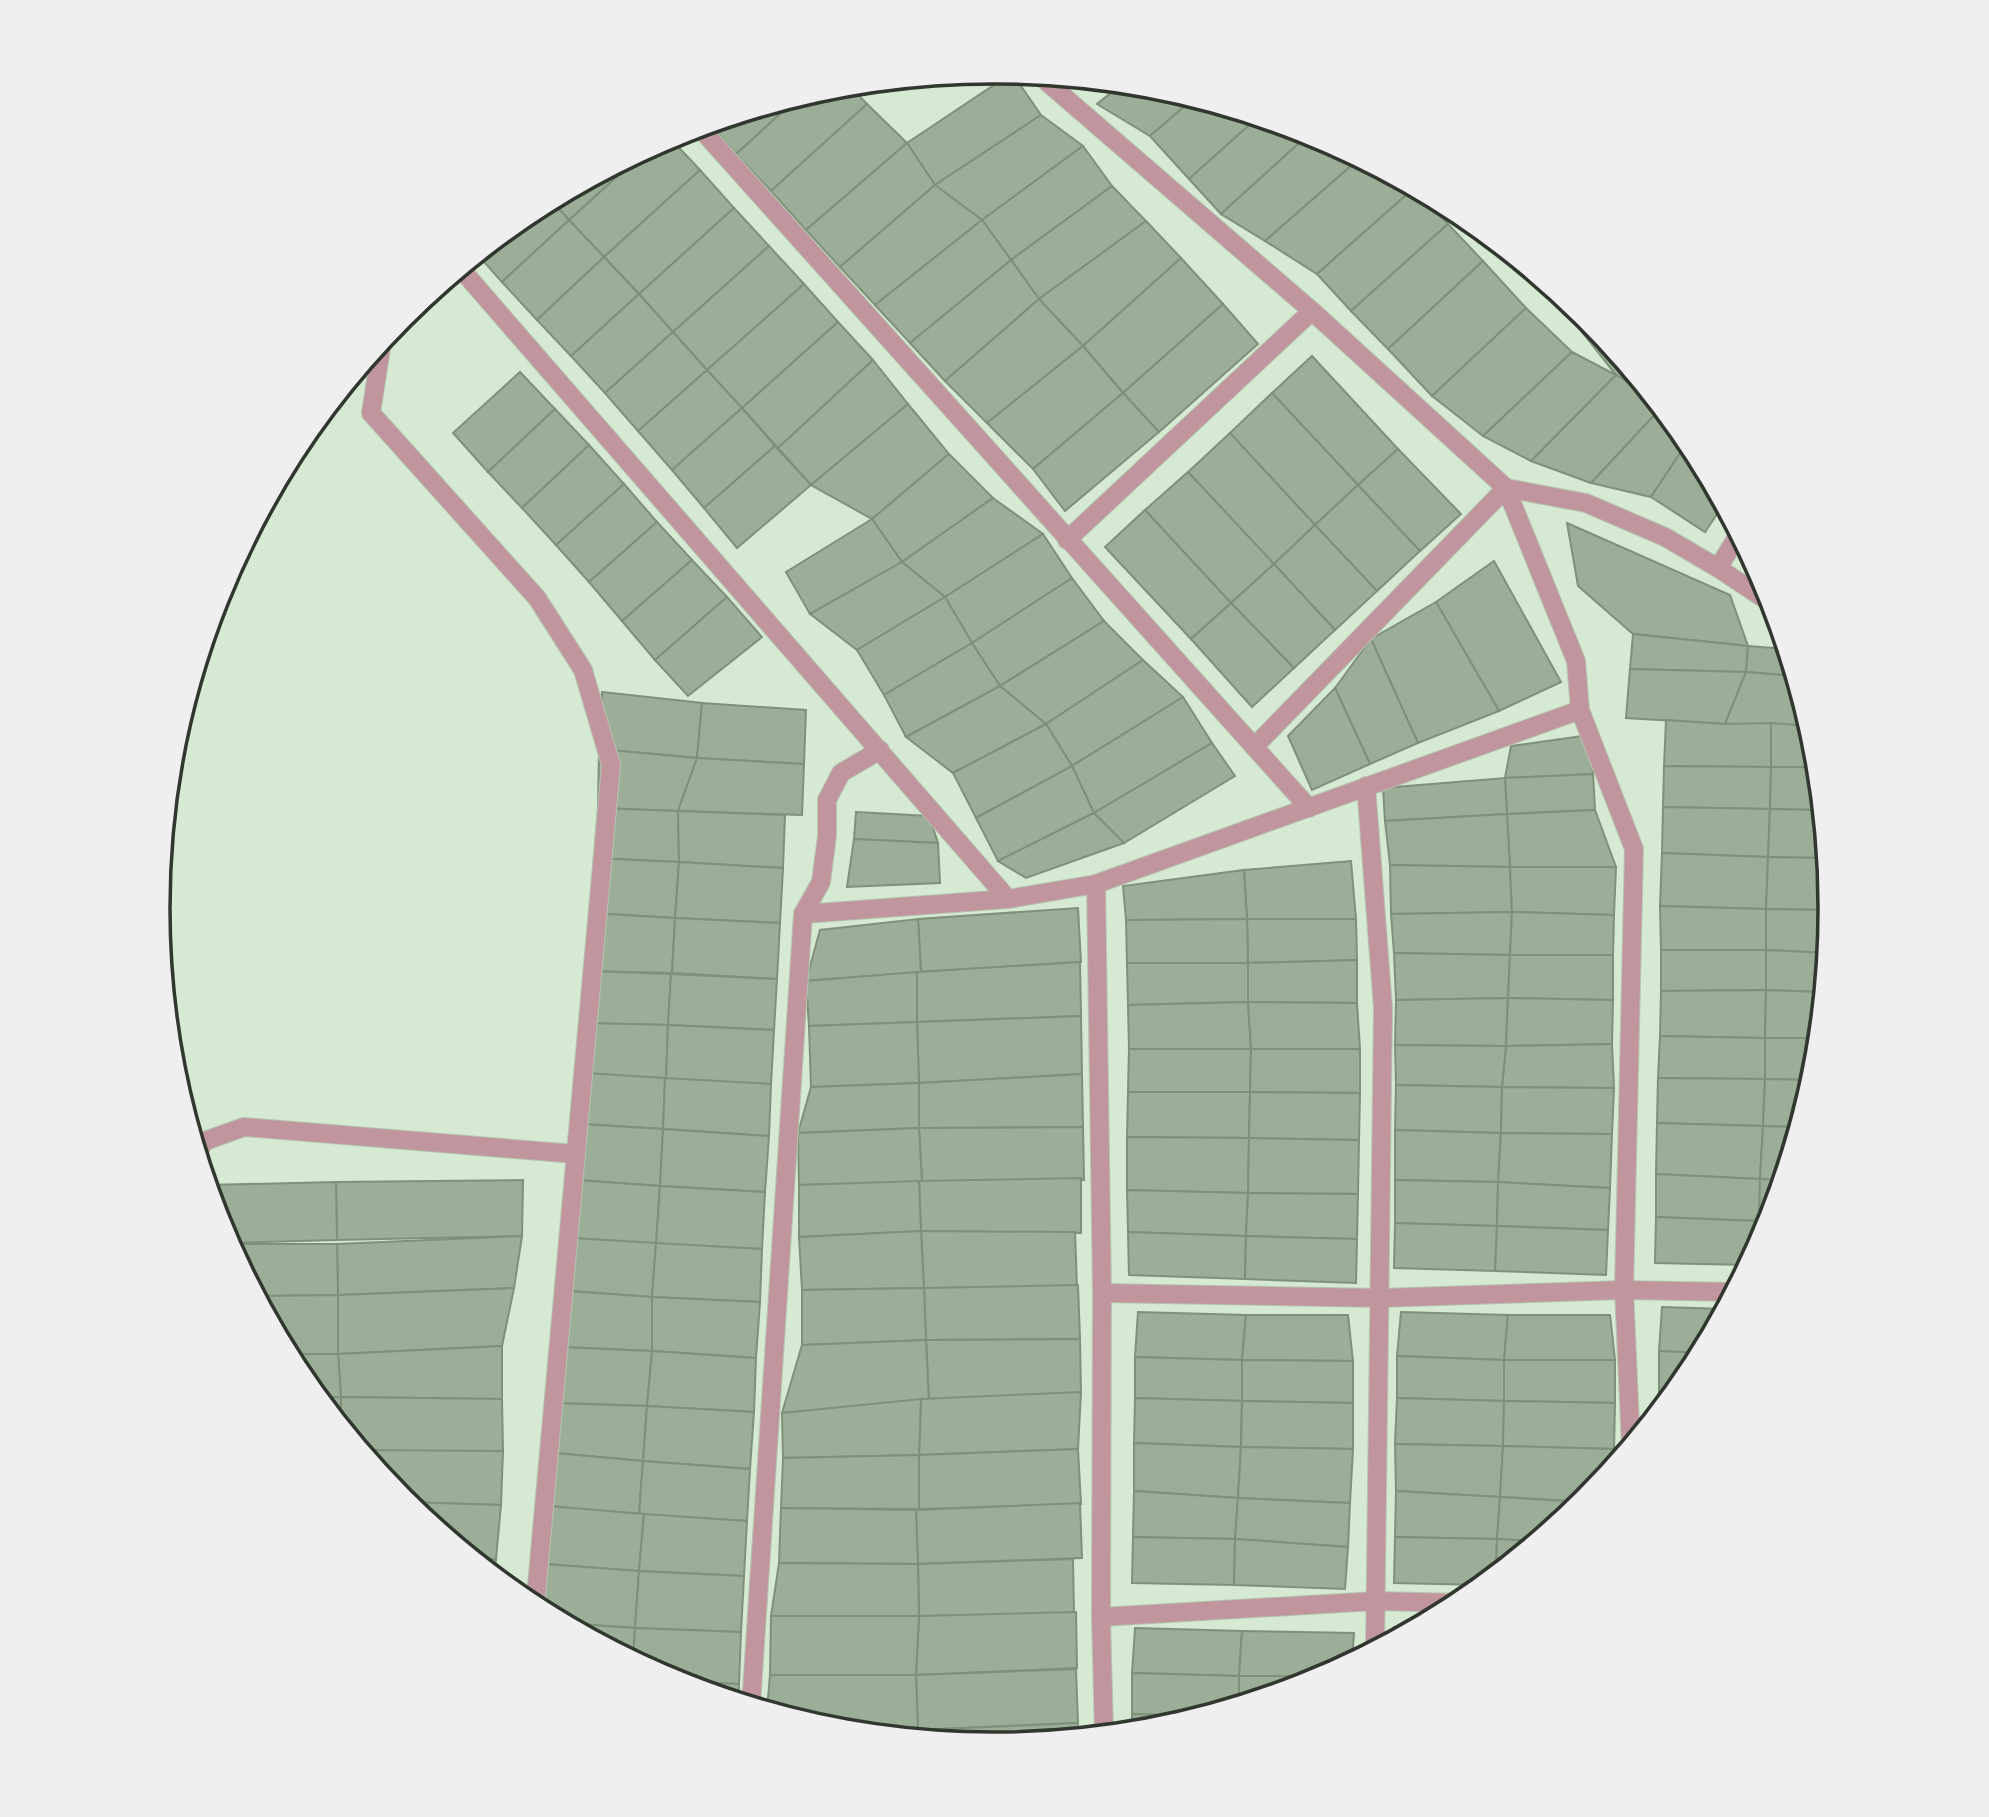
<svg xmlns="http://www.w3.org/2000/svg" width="1989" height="1817" viewBox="0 0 1989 1817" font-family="'Work Sans',sans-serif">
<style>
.building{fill:#9cae98;stroke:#7f907b;stroke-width:2}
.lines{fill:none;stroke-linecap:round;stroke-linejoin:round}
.minor-casing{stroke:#b5c5b1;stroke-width:20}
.minor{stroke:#c1959e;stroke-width:18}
.rim{fill:none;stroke:#30372e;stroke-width:3.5}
</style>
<rect width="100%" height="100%" fill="#d6e9d2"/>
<g class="building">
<path d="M1012,73L1041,115L935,185L907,143Z"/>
<path d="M1122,84L1158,88L1193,99L1150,136L1097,104Z"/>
<path d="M850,86L867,104L771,191L736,154L797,98L832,88Z"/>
<path d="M797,98L736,154L710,125Z"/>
<path d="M1193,99L1257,118L1189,179L1150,136Z"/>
<path d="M867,104L907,143L806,230L771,191Z"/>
<path d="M1041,115L1083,146L982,220L935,185Z"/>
<path d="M1257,118L1309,134L1221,214L1189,179Z"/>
<path d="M1309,134L1359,159L1265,241L1221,214Z"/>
<path d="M670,138L700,170L604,257L569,220L645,151Z"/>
<path d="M907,143L935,185L840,267L806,230Z"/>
<path d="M1083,146L1112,186L1011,260L982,220Z"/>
<path d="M645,151L569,220L552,201Z"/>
<path d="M1359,159L1414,188L1317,274L1265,241Z"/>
<path d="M700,170L734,208L639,294L604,257Z"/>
<path d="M935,185L982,220L875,305L840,267Z"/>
<path d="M1112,186L1146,221L1039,299L1011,260Z"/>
<path d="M1414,188L1448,224L1351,311L1317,274Z"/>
<path d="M552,201L569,220L502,282L478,255L530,213Z"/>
<path d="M734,208L769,246L673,332L639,294Z"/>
<path d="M569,220L604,257L537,320L502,282Z"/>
<path d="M982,220L1011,260L910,343L875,305Z"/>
<path d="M1146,221L1181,258L1083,346L1039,299Z"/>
<path d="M1448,224L1483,261L1388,349L1351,311Z"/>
<path d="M769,246L804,284L707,370L673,332Z"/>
<path d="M604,257L639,294L571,356L537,320Z"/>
<path d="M1181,258L1223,304L1123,393L1083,346Z"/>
<path d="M1011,260L1039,299L945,381L910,343Z"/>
<path d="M1483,261L1526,308L1432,396L1388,349Z"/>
<path d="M804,284L838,322L742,408L707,370Z"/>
<path d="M639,294L673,332L605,393L571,356Z"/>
<path d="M1039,299L1083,346L987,423L945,381Z"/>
<path d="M1223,304L1258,344L1159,432L1123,393Z"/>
<path d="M1526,308L1572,352L1483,436L1432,396Z"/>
<path d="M838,322L873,360L778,448L742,408Z"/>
<path d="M1596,329L1651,396L1616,375L1582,332Z"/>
<path d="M673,332L707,370L638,431L605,393Z"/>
<path d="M1083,346L1123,393L1033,469L987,423Z"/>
<path d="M1572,352L1616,375L1531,461L1483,436Z"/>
<path d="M1312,356L1398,449L1358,485L1272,393Z"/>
<path d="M873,360L908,404L811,485L778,448Z"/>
<path d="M707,370L742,408L672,470L638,431Z"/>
<path d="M520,372L555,409L488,472L453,433Z"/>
<path d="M1616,375L1651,396L1661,408L1591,483L1531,461Z"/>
<path d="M1123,393L1159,432L1065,511L1033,469Z"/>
<path d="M1272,393L1358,485L1315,525L1230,433Z"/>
<path d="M908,404L949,454L872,519L811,485Z"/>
<path d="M742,408L775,446L704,508L672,470Z"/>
<path d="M1661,408L1688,441L1651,497L1591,483Z"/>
<path d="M555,409L589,445L522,508L488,472Z"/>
<path d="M1230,433L1315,525L1274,564L1188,472Z"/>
<path d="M1688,441L1723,505L1705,532L1651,497Z"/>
<path d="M589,445L624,484L556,545L522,508Z"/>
<path d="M775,446L811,485L737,548L704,508Z"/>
<path d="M1398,449L1461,514L1420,551L1358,485Z"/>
<path d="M949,454L993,498L902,562L872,519Z"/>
<path d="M1188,472L1274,564L1231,603L1145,510Z"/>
<path d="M624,484L657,522L589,582L556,545Z"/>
<path d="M1358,485L1420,551L1377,591L1315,525Z"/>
<path d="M993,498L1043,534L945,597L902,562Z"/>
<path d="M1145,510L1231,603L1191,639L1105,547Z"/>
<path d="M872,519L902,562L810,614L786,572Z"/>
<path d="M657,522L692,560L622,621L589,582Z"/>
<path d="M1567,523L1730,595L1748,646L1633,634L1578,586Z"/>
<path d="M1315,525L1377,591L1335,630L1274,564Z"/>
<path d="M1043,534L1072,578L972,643L945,597Z"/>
<path d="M692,560L727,597L655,660L622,621Z"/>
<path d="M1494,561L1561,682L1499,711L1436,602Z"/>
<path d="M902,562L945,597L857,650L810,614Z"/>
<path d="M1274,564L1335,630L1294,668L1231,603Z"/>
<path d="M1072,578L1104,621L1000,686L972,643Z"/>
<path d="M727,597L762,637L688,696L655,660Z"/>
<path d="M945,597L972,643L884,695L857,650Z"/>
<path d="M1436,602L1499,711L1418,743L1371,639Z"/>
<path d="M1231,603L1294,668L1252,707L1191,639Z"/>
<path d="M1104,621L1143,660L1046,724L1000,686Z"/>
<path d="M1633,634L1748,646L1746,672L1630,669Z"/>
<path d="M1371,639L1418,743L1370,764L1335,688Z"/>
<path d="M972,643L1000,686L906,737L884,695Z"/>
<path d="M1748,646L1786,649L1794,676L1746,672Z"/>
<path d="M1143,660L1183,697L1072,766L1046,724Z"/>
<path d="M1630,669L1746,672L1725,724L1626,718Z"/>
<path d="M1746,672L1794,676L1810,727L1725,724Z"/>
<path d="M1000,686L1046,724L953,773L906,737Z"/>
<path d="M1335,688L1370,764L1312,790L1288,736Z"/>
<path d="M602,692L702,703L697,758L599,749Z"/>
<path d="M1183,697L1212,743L1094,813L1072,766Z"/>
<path d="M702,703L806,710L804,764L697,758Z"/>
<path d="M1666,720L1725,724L1771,723V767L1664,766Z"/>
<path d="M1771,723L1809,726L1815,746L1817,767H1771Z"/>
<path d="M1046,724L1072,766L976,818L953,773Z"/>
<path d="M1590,735L1593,774L1505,778L1511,746Z"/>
<path d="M1212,743L1235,776L1124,843L1094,813Z"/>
<path d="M599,749L697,758L678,811L598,808Z"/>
<path d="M697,758L804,764L802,815L678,811Z"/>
<path d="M1072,766L1094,813L998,861L976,818Z"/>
<path d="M1664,766L1771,767L1770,809L1663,807Z"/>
<path d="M1771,767H1817L1822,810L1770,809Z"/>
<path d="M1593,774L1595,810L1507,814L1505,778Z"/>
<path d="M1505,778L1507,814L1385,821L1383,788Z"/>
<path d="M1663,807L1770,809L1768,857L1662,853Z"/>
<path d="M598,808L678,811L679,862L594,858Z"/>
<path d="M1770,809L1822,810L1826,858L1768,857Z"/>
<path d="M1595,810L1616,867H1510L1507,814Z"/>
<path d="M678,811L785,815L783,868L679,862Z"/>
<path d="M856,812L929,816L938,843L854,839Z"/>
<path d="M1094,813L1124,843L1026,878L998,861Z"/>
<path d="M1507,814L1510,867L1390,865L1385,821Z"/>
<path d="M854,839L938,843L940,883L847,887Z"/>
<path d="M1662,853L1768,857L1766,909L1660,906Z"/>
<path d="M1768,857L1826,858L1831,910L1766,909Z"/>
<path d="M594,858L679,862L675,918L590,913Z"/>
<path d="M1351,861L1356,919H1247L1244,870Z"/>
<path d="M679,862L783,868L780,923L675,918Z"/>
<path d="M1390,865L1510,867L1512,912L1391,914Z"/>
<path d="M1510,867H1616L1614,915L1512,912Z"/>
<path d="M1244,870L1247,919L1126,920L1123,886Z"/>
<path d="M1660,906L1766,909V950H1661Z"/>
<path d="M1078,908L1081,962L921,972L918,919Z"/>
<path d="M1766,909L1831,910L1827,953L1766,950Z"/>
<path d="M1512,912L1510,955L1394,953L1391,914Z"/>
<path d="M1512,912L1614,915L1613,955H1510Z"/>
<path d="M590,913L675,918L672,973L589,971Z"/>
<path d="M675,918L780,923L777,979L672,973Z"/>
<path d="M918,919L921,972L806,981L820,930Z"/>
<path d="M1247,919H1356L1357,960L1248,963Z"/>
<path d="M1247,919L1248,963H1127L1126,920Z"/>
<path d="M1661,950H1766V990L1661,991Z"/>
<path d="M1766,950L1827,953L1823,992L1766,990Z"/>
<path d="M1394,953L1510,955L1508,998L1396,1000Z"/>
<path d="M1510,955H1613V1000L1508,998Z"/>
<path d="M1357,960V1003L1248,1002V963Z"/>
<path d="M1080,962L1081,1016L917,1022V972Z"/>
<path d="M1127,963H1248V1002L1128,1005Z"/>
<path d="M589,971L671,974L668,1025L587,1023Z"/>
<path d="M917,972V1022L809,1026L806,981Z"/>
<path d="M671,974L777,979L774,1030L668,1025Z"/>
<path d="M1766,990L1765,1038L1660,1036L1661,991Z"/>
<path d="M1766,990L1823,992L1818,1038H1765Z"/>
<path d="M1508,998L1506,1046L1395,1045L1396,1000Z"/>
<path d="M1508,998L1613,1000L1612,1044L1506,1046Z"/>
<path d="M1248,1002L1251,1049H1129L1128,1005Z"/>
<path d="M1248,1002L1357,1003L1360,1049H1251Z"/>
<path d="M1081,1016L1082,1074L919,1083L917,1022Z"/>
<path d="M917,1022L919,1083L811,1087L809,1026Z"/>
<path d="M587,1023L668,1025L666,1079L585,1073Z"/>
<path d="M668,1025L774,1030L771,1084L666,1079Z"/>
<path d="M1660,1036L1765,1038V1079L1658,1078Z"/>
<path d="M1765,1038H1818L1813,1080L1765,1079Z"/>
<path d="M1612,1044L1614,1088L1502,1087L1506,1046Z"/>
<path d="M1395,1045L1506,1046L1502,1087L1396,1085Z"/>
<path d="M1129,1049H1251L1250,1092H1128Z"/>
<path d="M1251,1049H1360V1093L1250,1092Z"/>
<path d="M585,1073L665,1078L663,1129L581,1124Z"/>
<path d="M1082,1074L1083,1127L919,1128V1083Z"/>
<path d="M665,1078L771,1084L769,1136L663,1129Z"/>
<path d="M1658,1078L1765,1079L1763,1126L1657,1123Z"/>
<path d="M1765,1079L1813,1080L1798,1127L1763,1126Z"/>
<path d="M919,1083V1128L798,1133L811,1087Z"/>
<path d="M1396,1085L1502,1087L1501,1133L1395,1130Z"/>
<path d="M1502,1087L1614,1088L1612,1134L1501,1133Z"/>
<path d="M1128,1092H1250L1249,1138L1127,1137Z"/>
<path d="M1250,1092L1360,1093L1359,1140L1249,1138Z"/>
<path d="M1657,1123L1763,1126L1760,1179L1656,1174Z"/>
<path d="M581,1124L663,1129L660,1186L577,1180Z"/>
<path d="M1763,1126L1798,1127L1782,1180L1760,1179Z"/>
<path d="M1083,1127L1084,1180L922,1182L919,1128Z"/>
<path d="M919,1128L922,1182L799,1185L798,1133Z"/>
<path d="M663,1129L769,1136L765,1192L660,1186Z"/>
<path d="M1395,1130L1501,1133L1498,1182L1395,1180Z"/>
<path d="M1501,1133L1612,1134L1610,1188L1498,1182Z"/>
<path d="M1127,1137L1249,1138L1248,1193L1127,1190Z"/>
<path d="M1249,1138L1359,1140L1358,1194L1248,1193Z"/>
<path d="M1656,1174L1760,1179L1759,1221L1656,1217Z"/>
<path d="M1081,1178V1233L921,1231L919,1181Z"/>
<path d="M1760,1179L1782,1180L1770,1222L1759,1221Z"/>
<path d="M523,1180L522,1236L337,1240L336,1182Z"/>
<path d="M577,1180L660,1186L656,1244L573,1238Z"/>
<path d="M1395,1180L1498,1182L1497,1226L1395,1223Z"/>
<path d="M919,1181L921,1231L799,1237V1185Z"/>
<path d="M336,1182L337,1240L229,1243L221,1228L208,1185Z"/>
<path d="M1498,1182L1610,1188L1608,1230L1497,1226Z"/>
<path d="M660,1186L765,1192L762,1249L656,1244Z"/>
<path d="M1127,1190L1248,1193L1246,1236L1128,1232Z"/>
<path d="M1248,1193L1358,1194L1357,1239L1246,1236Z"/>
<path d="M1656,1217L1759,1221L1758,1246L1748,1265L1655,1263Z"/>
<path d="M1759,1221L1770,1222L1758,1246Z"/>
<path d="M1395,1223L1497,1226L1495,1271L1394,1268Z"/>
<path d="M1497,1226L1608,1230L1606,1275L1495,1271Z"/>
<path d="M921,1231L1075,1232L1077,1287L924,1288Z"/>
<path d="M921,1231L924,1288L802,1290L799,1237Z"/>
<path d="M1128,1232L1246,1236L1245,1279L1129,1275Z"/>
<path d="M522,1236L514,1288L338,1295L337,1244Z"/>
<path d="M1246,1236L1357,1239L1356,1283L1245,1279Z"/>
<path d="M573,1238L656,1243L652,1297L569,1291Z"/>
<path d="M656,1243L762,1249L760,1302L652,1297Z"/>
<path d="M230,1244H337L338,1295L258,1296Z"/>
<path d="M1078,1285L1080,1339L926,1340L924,1288Z"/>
<path d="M514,1288L502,1346L338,1354V1295Z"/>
<path d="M924,1288L926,1340L802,1345V1290Z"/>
<path d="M569,1291L652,1297V1351L560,1347Z"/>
<path d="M338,1295V1354H289L258,1296Z"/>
<path d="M652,1297L760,1302L756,1358L652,1351Z"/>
<path d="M1662,1307L1725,1309L1701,1353L1659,1351Z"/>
<path d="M1138,1312L1246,1315L1242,1360L1135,1357Z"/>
<path d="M1401,1312L1508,1315L1504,1360L1397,1356Z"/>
<path d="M1246,1315H1348L1353,1361L1242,1360Z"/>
<path d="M1508,1315H1610L1615,1360H1504Z"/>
<path d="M1080,1339L1081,1393L929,1403L926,1340Z"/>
<path d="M926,1340L929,1403L782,1413L802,1345Z"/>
<path d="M502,1346V1399L341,1397L338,1354Z"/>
<path d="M560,1347L652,1351L647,1406L553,1403Z"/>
<path d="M652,1351L756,1358L754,1412L647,1406Z"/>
<path d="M1659,1351L1701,1353L1690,1374L1674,1393H1659Z"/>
<path d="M289,1354H338L341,1397H318L299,1373Z"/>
<path d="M1397,1356L1504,1360V1401L1397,1398Z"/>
<path d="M1135,1357L1242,1360V1401L1135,1398Z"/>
<path d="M1242,1360L1353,1361V1403L1242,1401Z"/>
<path d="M1504,1360H1615V1403L1504,1401Z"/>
<path d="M1081,1392L1078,1449L919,1455L921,1399Z"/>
<path d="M1659,1393H1674L1658,1412Z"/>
<path d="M318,1397H341V1425Z"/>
<path d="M341,1397L502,1399L503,1451L364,1453L341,1425Z"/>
<path d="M1135,1398L1242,1401L1241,1447L1134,1443Z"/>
<path d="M1397,1398L1504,1401L1503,1446L1395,1444Z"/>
<path d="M921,1399L919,1455L783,1458L782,1413Z"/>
<path d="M1242,1401L1353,1403V1449L1241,1447Z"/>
<path d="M1504,1401L1615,1403L1614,1449L1503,1446Z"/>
<path d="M553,1403L647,1406L643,1461L555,1453Z"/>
<path d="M647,1406L754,1412L750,1469L643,1461Z"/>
<path d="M1134,1443L1241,1447L1238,1498L1134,1491Z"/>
<path d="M1395,1444L1503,1446L1500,1497L1396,1491Z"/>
<path d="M1503,1446L1614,1449V1466L1584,1502L1500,1497Z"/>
<path d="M1241,1447L1353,1449L1350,1503L1238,1498Z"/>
<path d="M1078,1449L1081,1504L919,1509V1455Z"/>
<path d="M362,1450L503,1451L501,1505L406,1502Z"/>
<path d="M555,1453L643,1461L639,1515L549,1506Z"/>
<path d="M919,1455V1509L781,1508L783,1458Z"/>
<path d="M643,1461L750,1469L747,1521L639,1515Z"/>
<path d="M1134,1491L1238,1498L1235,1539L1133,1537Z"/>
<path d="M1396,1491L1500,1497L1497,1539L1395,1537Z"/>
<path d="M1500,1497L1584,1502L1536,1541L1497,1539Z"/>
<path d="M1238,1498L1350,1503L1348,1547L1235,1539Z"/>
<path d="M406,1502L501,1505L496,1559H474Z"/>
<path d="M1080,1503L1082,1558L918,1564L916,1510Z"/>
<path d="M549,1506L644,1514L639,1571L544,1564Z"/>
<path d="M781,1508L916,1510L918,1564L779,1563Z"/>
<path d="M644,1514L747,1521L744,1576L639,1571Z"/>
<path d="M1133,1537L1235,1539L1234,1585L1132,1583Z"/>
<path d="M1395,1537L1497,1539L1496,1574L1483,1585L1394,1583Z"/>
<path d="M1235,1539L1348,1547L1345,1589L1234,1585Z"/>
<path d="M1497,1539L1536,1541L1496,1574Z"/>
<path d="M474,1559H496L494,1575Z"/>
<path d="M1073,1559L1074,1614L919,1616L918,1564Z"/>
<path d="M779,1563L918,1564L919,1616H771Z"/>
<path d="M544,1564L639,1571L635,1628L564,1623L542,1611Z"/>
<path d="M639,1571L744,1576L741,1632L635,1628Z"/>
<path d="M1076,1612L1077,1668L916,1675L919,1616Z"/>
<path d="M771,1616H919L916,1675H770Z"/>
<path d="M564,1623L635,1628L633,1660Z"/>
<path d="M1394,1627H1416L1393,1640Z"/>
<path d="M635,1628L741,1632L739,1684L673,1681L633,1660Z"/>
<path d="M1135,1628L1242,1631L1239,1676L1132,1673Z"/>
<path d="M1242,1631L1354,1633L1352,1662L1325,1676H1239Z"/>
<path d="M1076,1669L1078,1723L918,1730L916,1675Z"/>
<path d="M1132,1673L1239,1676V1704L1200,1716L1132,1714Z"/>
<path d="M770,1675H916L918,1730L862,1732L831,1729L767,1710Z"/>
<path d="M1239,1676H1325L1314,1682L1239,1704Z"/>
<path d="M673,1681L739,1684V1701L674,1681Z"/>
<path d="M1132,1714L1200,1716L1157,1729L1132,1732Z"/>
<path d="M1078,1723L1077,1737L994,1745L917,1738L918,1730Z"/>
<path d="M918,1730L917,1738L862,1732Z"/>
</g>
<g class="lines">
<g class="minor-casing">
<g id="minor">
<path d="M1040,76L1312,311L1506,488L1576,661L1580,710L1634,849L1624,1290L1631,1446"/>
<path d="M700,128L1309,808"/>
<path d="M461,269L1008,899L1096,884L1580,710"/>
<path d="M382,342L371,413L537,598L583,670L611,765L535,1607"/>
<path d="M1506,488L1586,503L1665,537L1718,568L1772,604"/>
<path d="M1067,540L1312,311"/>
<path d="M1718,568L1739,534"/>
<path d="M1254,747L1506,488"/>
<path d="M1366,786L1383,1008L1375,1649"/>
<path d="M1096,884L1102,1293L1101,1617L1104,1734"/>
<path d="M803,914L1008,899"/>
<path d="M198,1152L205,1141L244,1127L576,1154"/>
<path d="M1102,1293L1380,1298L1624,1290L1734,1292"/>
<path d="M1101,1617L1376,1601L1460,1603"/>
<path d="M751,1705L803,914L821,882L827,836V800L841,773L880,750"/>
</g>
</g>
<use href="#minor" class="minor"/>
</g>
<path d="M0 0H1989V1817H0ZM170 908a824 824 0 1 1 1648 0a824 824 0 1 1-1648 0Z" fill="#eeefee" fill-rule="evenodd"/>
<path class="rim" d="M170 908a824 824 0 1 1 1648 0a824 824 0 1 1-1648 0Z"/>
</svg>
